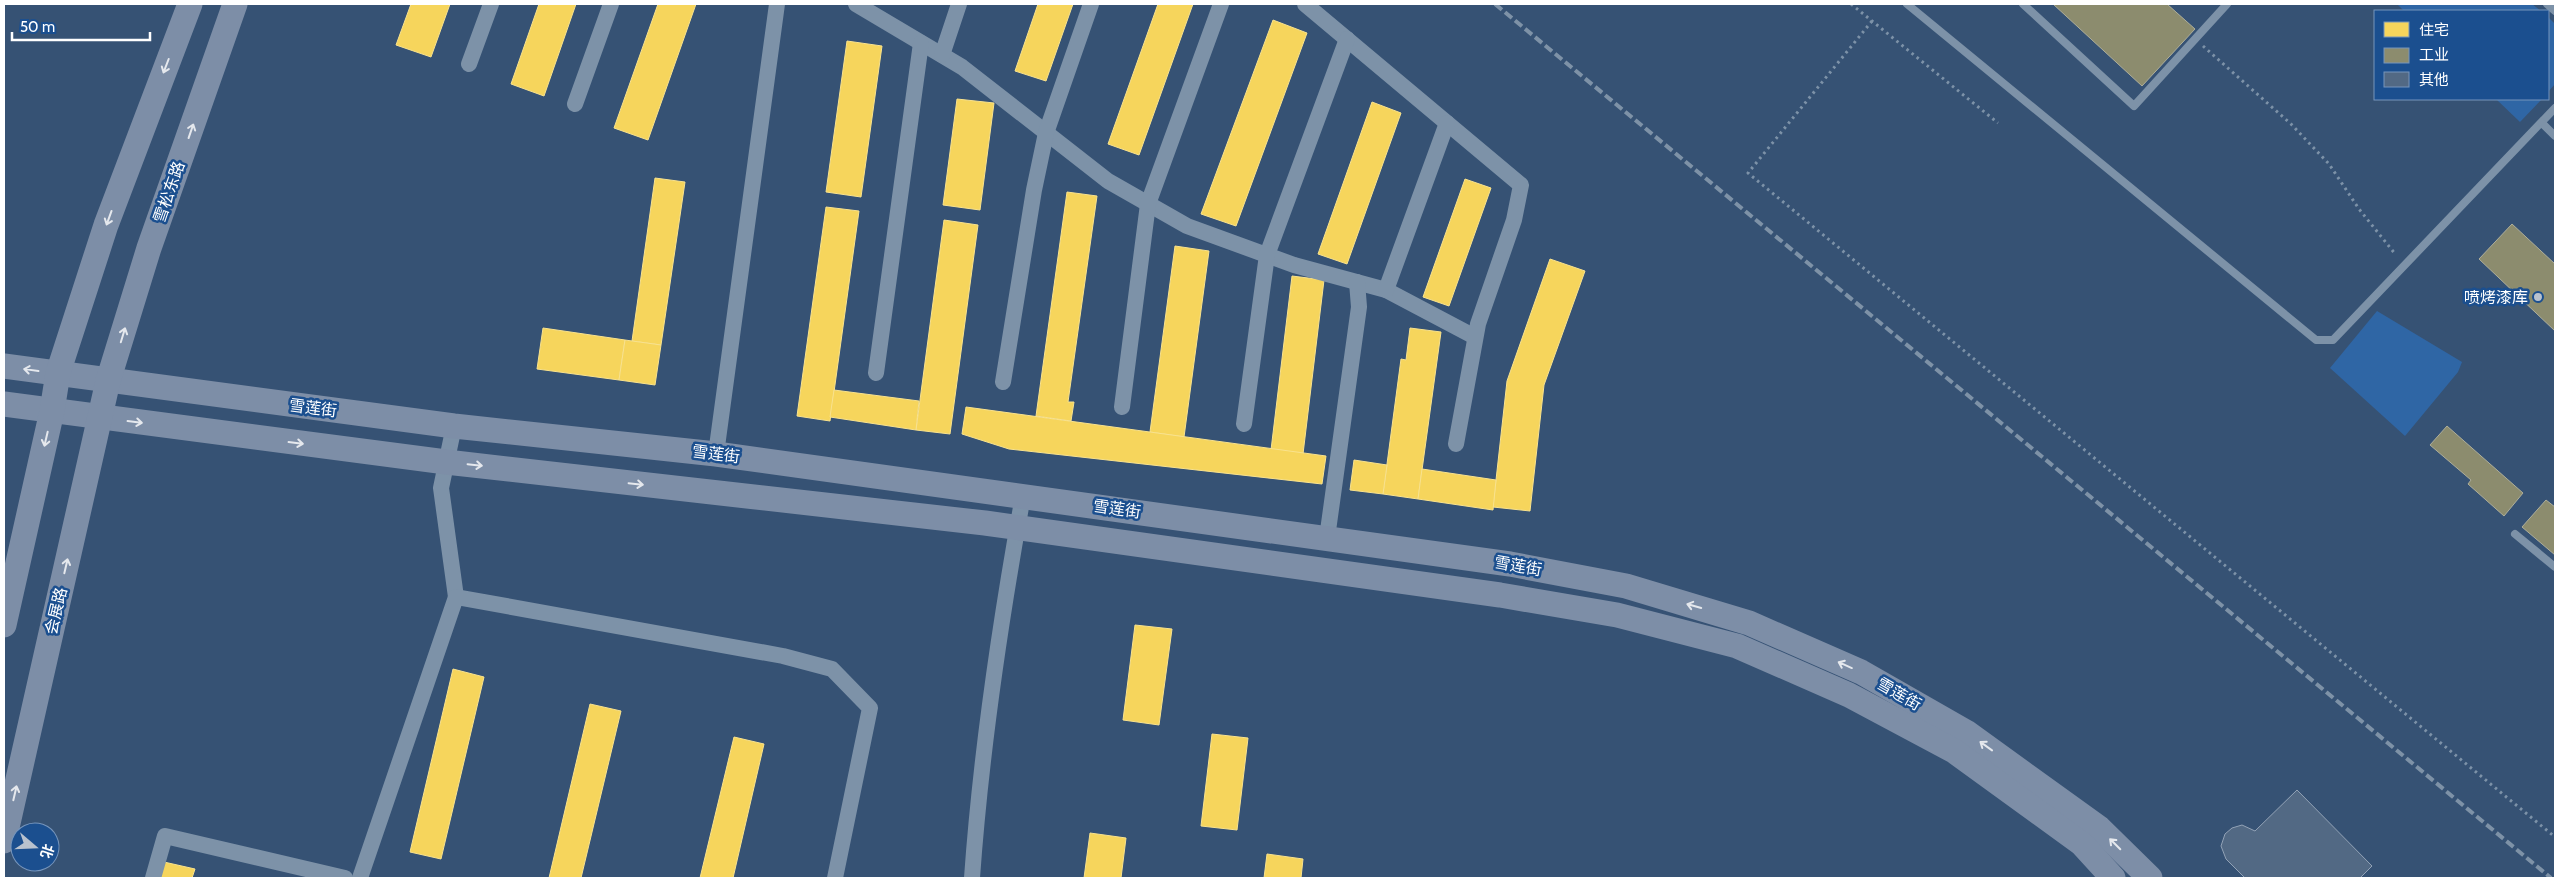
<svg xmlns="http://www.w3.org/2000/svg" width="2559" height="882" viewBox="0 0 2559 882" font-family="Cabin,'Noto Sans SC',sans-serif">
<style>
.green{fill:#2f66a5}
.homes{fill:#f6d55c;stroke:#f9e28d}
.industry{fill:#8c8c6e;stroke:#aeae9a}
.building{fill:#526984;stroke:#92a2b6}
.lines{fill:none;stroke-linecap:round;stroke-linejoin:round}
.path{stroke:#7d92a8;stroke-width:3;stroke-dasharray:2.5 4;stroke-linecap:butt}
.lane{stroke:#7d92a8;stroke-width:8}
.street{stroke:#7d92a8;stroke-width:16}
.primary{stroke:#7d8ea7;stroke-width:25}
.rail{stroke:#7e92a7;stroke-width:4;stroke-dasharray:9 4;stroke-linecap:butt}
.oneway{stroke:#e5e8ed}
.poi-dot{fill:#b9c2ce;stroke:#1b4f8f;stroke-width:2}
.labels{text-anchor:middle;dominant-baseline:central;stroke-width:5;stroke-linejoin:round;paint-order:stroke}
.street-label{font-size:16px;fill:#fff;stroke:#1b4f8f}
.poi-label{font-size:16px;fill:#fff;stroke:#1b4f8f;text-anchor:end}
</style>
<rect width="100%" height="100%" fill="#365274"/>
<g class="green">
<path d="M2397,4H2532L2541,11H2404Z"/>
<path d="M2548,17L2555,24V84L2548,92Z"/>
<path d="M2496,99H2542L2520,122Z"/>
<path d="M2377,311L2462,362L2458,372L2405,436L2330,368Z"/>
</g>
<g class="homes">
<path d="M411,4H450L431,57L396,45Z"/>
<path d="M539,4H576L544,96L511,84Z"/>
<path d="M658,4H696L648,140L614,128Z"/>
<path d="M1038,4H1073L1046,81L1015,71Z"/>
<path d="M1158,4H1193L1139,155L1108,144Z"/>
<path d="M1273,20L1307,33L1236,226L1201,214Z"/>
<path d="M847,41L882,46L861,197L826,192Z"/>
<path d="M957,99L994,103L980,210L943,205Z"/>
<path d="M1372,102L1401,113L1347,264L1318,254Z"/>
<path d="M655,178L685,182L661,345L632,341Z"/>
<path d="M1465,179L1491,188L1449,306L1423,297Z"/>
<path d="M1067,192L1097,196L1068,402H1074L1071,421L1036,416Z"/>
<path d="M826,207L859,211L830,421L797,416Z"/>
<path d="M944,220L978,225L950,434L916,430Z"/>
<path d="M1175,246L1209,251L1184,437L1150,432Z"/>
<path d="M1550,259L1585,271L1544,385L1530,511L1493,507L1507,381Z"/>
<path d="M1292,276L1324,280L1303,454L1271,450Z"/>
<path d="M543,328L625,340L619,380L537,369Z"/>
<path d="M1410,328L1441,332L1418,499L1383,494L1401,359L1406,360Z"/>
<path d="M625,340L661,345L655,385L619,380Z"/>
<path d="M834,390L919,401L916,430L830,417Z"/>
<path d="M966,407L1326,456L1322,484L1009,449L962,434Z"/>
<path d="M1354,460L1387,465L1383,494L1350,490Z"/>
<path d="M1422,469L1496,480L1493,510L1418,499Z"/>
<path d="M1135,625L1172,629L1159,725L1123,720Z"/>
<path d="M453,669L484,677L441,859L410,852Z"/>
<path d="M590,704L621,711L581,878H549Z"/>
<path d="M1212,734L1248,738L1237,830L1201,826Z"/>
<path d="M734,737L764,744L733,878H700Z"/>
<path d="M1090,833L1126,838L1121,878H1084Z"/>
<path d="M1267,854L1303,859L1301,878H1264Z"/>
<path d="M164,862L195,869L192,878H160Z"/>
</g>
<g class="industry">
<path d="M2053,4H2167L2195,29L2142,86Z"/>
<path d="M2512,224L2555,264V331L2479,259Z"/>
<path d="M2447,426L2523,493L2504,516L2468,484L2471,480L2430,445Z"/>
<path d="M2546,500L2555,507V555L2522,527Z"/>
</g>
<path class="building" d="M2297,790L2372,866L2360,878H2245L2226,859L2221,846L2225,834L2232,828L2242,825L2255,831Z"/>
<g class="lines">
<g class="path">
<path d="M1851,4L1998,123"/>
<path d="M1872,21L1748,173L2555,837"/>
<path d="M2203,46L2291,124L2329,164L2359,209L2396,255"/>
</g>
<g class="lane">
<path d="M1907,4L2316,340H2333L2555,108"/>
<path d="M2023,4L2134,106L2227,4"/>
<path d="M2547,4L2555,11"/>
<path d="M2542,123L2555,136"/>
<path d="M2515,534L2555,567"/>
</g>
<g class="street">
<path d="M856,4L962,67L1108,181L1187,226L1294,265L1386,290L1475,337"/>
<path d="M1305,4L1521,185L1514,220L1478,324L1456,444"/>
<path d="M942,55L959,4"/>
<path d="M469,64L491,4"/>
<path d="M575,104L611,4"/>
<path d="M1386,290L1447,123"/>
<path d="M876,373L921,43"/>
<path d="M1003,382L1034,190L1046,133L1091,4"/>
<path d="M1122,407L1148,204L1221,4"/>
<path d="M1244,424L1267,255L1347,39"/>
<path d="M454,426L441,488L456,597"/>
<path d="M716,454L777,4"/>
<path d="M1327,538L1359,307L1357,282"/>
<path d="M153,878L165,836L345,878"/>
<path d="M360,878L456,597L783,656L832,669L870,708L835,878"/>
<path d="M972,878C981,750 1000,623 1023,496"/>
</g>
<g class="primary">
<path d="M4,366L454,426L716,454L1510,564L1626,586L1749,623L1861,672L1966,732L2099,828L2150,878"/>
<path d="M4,404L446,462L985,523L1500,595L1617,615L1737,646L1849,695L1954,751L2082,844L2113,878"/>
<path d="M4,625L52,411L58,373L106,225L190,4"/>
<path d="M4,841L108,381L149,248L235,4"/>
</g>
<path class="rail" d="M1495,4L2551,878"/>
</g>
<defs><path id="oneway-shaft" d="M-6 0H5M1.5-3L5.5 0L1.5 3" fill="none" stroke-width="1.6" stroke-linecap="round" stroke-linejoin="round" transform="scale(1.25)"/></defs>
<g class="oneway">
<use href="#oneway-shaft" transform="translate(166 66) rotate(111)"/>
<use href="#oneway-shaft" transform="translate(191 131) rotate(-71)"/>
<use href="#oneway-shaft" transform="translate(109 218) rotate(110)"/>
<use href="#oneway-shaft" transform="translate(123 335) rotate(-73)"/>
<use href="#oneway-shaft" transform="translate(31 370) rotate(-172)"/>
<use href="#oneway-shaft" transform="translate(135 422) rotate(7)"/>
<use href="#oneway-shaft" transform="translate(46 439) rotate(103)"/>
<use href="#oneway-shaft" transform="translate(296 443) rotate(7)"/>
<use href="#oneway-shaft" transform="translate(475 465) rotate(6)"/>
<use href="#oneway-shaft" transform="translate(636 484) rotate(6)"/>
<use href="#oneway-shaft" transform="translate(66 566) rotate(-77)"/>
<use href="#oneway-shaft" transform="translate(1694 606) rotate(-164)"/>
<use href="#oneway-shaft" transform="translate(1845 665) rotate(-156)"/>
<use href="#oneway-shaft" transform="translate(1986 746) rotate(-144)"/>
<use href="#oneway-shaft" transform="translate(15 793) rotate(-77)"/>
<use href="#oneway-shaft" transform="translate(2115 844) rotate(-135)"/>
</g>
<circle class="poi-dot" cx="2538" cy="297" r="5"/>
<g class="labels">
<g class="street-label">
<text transform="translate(169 192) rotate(-71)">雪松东路</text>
<text transform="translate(313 408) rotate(7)">雪莲街</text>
<text transform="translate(716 454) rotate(7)">雪莲街</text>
<text transform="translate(1117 509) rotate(8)">雪莲街</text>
<text transform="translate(1518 566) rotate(10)">雪莲街</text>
<text transform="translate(56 611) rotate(-77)">会展路</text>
<text transform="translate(1899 694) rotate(30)">雪莲街</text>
</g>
<g class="poi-label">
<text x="2528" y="297">喷烤漆库</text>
</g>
</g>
<rect width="2559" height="882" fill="none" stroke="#ffffff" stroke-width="10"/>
<rect x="2374" y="10" width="175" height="90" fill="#1b4f8f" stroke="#7695bc"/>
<rect x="2384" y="22" width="25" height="15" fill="#f6d55c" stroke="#7695bc"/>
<text x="2419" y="35" font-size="15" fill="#ffffff">住宅</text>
<rect x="2384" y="48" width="25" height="15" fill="#8c8c6e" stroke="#7695bc"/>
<text x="2419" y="60" font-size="15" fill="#ffffff">工业</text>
<rect x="2384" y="72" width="25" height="15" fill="#526984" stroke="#7695bc"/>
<text x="2419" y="85" font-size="15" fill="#ffffff">其他</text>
<g transform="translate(35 847) rotate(109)"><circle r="24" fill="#1b4f8f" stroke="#7695bc"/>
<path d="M0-4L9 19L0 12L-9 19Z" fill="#b9c2ce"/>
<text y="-8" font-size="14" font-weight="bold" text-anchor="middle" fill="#ffffff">北</text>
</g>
<path d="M12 32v8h138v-8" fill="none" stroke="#ffffff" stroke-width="2.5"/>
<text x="20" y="32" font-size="15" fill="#ffffff" stroke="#1b4f8f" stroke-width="4" paint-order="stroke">50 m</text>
</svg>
